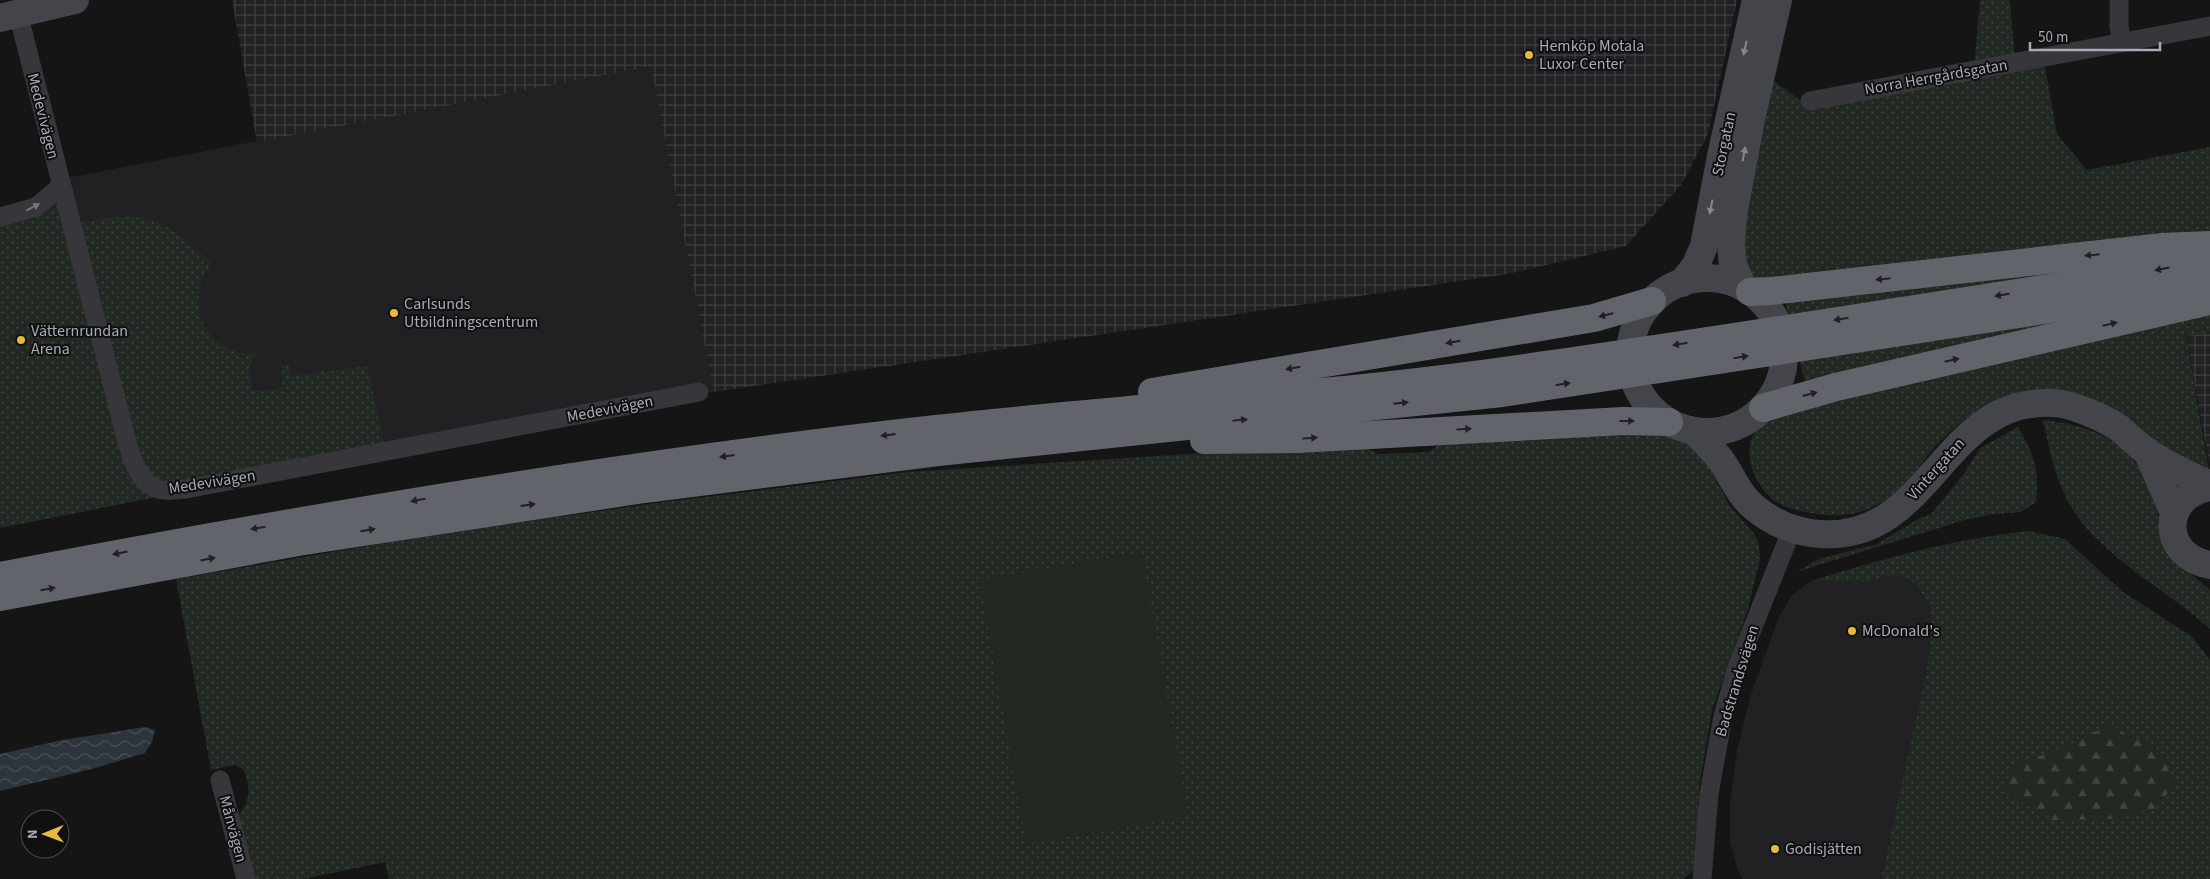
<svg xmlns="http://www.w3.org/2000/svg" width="2210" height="879" viewBox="0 0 2210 879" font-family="'Source Sans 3',sans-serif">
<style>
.built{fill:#212123}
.industrial{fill:url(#industrial-grid)}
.green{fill:url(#green-dots)}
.forest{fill:url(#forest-firs)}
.pitch{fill:#212922}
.water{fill:url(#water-waves)}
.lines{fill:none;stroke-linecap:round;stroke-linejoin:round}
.street{stroke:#36363b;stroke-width:19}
.secondary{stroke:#44454b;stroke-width:28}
.highway{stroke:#62646c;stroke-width:28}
.oneway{fill:#848791}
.oneway2{fill:#74767f}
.oneway3{fill:#202123}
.poi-dot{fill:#e5b93e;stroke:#101011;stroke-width:2}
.labels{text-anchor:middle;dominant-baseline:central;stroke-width:4;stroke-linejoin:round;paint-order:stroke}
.poi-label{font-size:16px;fill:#a7abb6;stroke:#101011;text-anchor:start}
.street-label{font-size:16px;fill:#a7abb6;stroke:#101011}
</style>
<defs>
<pattern id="industrial-grid" width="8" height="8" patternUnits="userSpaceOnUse" patternTransform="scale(1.25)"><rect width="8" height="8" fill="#212123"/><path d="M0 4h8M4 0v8" fill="none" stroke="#3e3f41"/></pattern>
<pattern id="green-dots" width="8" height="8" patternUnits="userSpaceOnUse" patternTransform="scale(1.25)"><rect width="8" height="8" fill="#212922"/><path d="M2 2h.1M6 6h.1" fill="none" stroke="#3e4540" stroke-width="1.8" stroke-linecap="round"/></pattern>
<pattern id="forest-firs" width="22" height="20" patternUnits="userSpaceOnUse" patternTransform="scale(1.25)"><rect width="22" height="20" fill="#212922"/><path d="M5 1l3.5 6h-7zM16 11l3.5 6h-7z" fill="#3e4540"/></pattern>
<pattern id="water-waves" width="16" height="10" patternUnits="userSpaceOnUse" patternTransform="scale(1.25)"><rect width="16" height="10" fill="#2e343b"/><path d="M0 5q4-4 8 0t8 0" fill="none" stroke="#494f55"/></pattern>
</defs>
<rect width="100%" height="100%" fill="#151516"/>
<g class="built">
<path d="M651,65L714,392L178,488L56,180Z"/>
<path d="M1887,576L1904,577L1917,585L1930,608L1931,628L1928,662L1881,879H1743L1738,871L1730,842V803L1737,751L1750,697L1779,617L1792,595L1811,581L1868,582Z"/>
</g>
<g class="industrial">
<path d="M232,0H1737L1708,134L1681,185L1626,246L1508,274L714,392L651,66L257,142Z"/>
<path d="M2210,332V467L2186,336Z"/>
</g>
<g class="green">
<path d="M1980,0H2010L2015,61L2043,56L2057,134L2087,170L2210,147V332L2186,336L2210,476C2184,460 2158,444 2133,428C2107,412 2082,392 2051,389C2007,385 1961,418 1933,449C1925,458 1919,469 1910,479C1883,508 1851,521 1812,513C1798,511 1780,507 1770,497C1750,478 1738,441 1765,421C1777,413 1797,409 1811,404L1787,312L1785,284L1754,278L1744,263L1741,240L1768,77L1810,107L1974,69Z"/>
<path d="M59,191L68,226C93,219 123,214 148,219C168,223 196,249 211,262C208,270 201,279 200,287C199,294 198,307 200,314C206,340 233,357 258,353C244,368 251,372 252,390L272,391L282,387V365H288L292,376L367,366L386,452L0,528V217Z"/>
<path d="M2043,420C2091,425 2133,441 2152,491C2158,507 2161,536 2170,549C2180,565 2196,578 2210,590V629C2168,591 2114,564 2079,519C2058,491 2050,454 2043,420Z"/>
<path d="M2018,427C2034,455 2040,469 2036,502L2021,512L1994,514L1965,520L1796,572L1819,559L1877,544L1916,520L1931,514L1963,475L1980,448Z"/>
<path d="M1661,430L1679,436L1692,444L1704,457L1730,506L1755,535L1759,544L1760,559L1747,612L1712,710L1699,788L1696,868L1683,879H389L385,862L303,879H253L238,816C251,801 251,786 243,769L235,765L211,770L176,579L438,534L664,502L908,472L1361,443L1377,454L1429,452L1446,439Z"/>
<path d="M2028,531L2065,539L2123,592L2191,636L2210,660V879H1881L1928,662L1931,628L1930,608L1917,585L1904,577L1887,576L1868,582L1811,581C1882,559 1954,539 2028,531Z"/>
</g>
<path class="forest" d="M2107,726L2156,746L2175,783L2156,809L2114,819L2053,820L2005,792L2013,764L2059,750Z"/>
<path class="pitch" d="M1142,552L1188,816L1026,844L980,580Z"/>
<path class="water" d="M145,727L155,730L152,742L145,753L92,769L0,791V754L62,740Z"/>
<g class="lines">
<g class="street">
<path d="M2119,0V26L2122,43"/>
<path d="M18,13L119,411C125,432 132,478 155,488C165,492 176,490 186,489L699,392"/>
<path d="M1810,101L2210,26"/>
<path d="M0,217L36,207L60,187"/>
<path d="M220,780L246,879"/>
<path d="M1702,879L1709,794L1723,716L1737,667L1792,529"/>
</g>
<g class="secondary">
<path d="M0,18L75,0"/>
<circle cx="1707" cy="355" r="77"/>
<path d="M1682,283L1696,265L1704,246L1721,156L1756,0"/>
<path d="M1743,287L1733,265L1731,245L1733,215L1751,119L1778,0"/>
<path d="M1694,431C1703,440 1712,449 1720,459C1732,475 1739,496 1755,508C1774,524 1795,532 1820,534C1932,542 1942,396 2054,403C2072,404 2105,418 2120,429C2129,436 2137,445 2146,451C2166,465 2189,475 2210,485"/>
<path d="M2147,451L2174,513"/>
<path d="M2210,487C2160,496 2160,556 2210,565"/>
</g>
<g class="highway">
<path d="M1750,292L1771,291L2163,247L2210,245"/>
<path d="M1152,392L1594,318L1652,301"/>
<path d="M1763,408L1836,387L2210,301"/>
<path d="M1204,440L1297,439L1623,421L1669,422"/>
<path d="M0,576C311,517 621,464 936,429C1125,408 1315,397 1503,371C1709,343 1915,308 2121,277L2210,260"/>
<path d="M0,597L298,542L644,489L938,452L1502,393L2123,298L2210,282"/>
</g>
</g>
<defs><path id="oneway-solid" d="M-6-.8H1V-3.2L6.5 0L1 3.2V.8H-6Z" transform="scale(1.25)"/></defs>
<g class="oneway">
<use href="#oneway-solid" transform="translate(1745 48) rotate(103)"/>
<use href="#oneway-solid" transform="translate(1744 154) rotate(-79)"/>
<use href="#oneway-solid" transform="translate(1711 207) rotate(101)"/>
</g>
<use class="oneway2" href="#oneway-solid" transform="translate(33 207) rotate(-28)"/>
<g class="oneway3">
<use href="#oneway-solid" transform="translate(2092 255) rotate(174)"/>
<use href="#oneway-solid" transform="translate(2162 269) rotate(169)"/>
<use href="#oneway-solid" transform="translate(1883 279) rotate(174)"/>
<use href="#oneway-solid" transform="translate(2002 295) rotate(171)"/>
<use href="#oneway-solid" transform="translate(1606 315) rotate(166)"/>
<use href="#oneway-solid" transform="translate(1841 319) rotate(171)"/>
<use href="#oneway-solid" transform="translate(2110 324) rotate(-13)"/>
<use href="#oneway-solid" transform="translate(1453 342) rotate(170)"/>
<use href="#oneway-solid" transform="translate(1680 344) rotate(171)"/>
<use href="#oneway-solid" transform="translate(1741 357) rotate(-9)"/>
<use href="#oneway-solid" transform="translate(1952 360) rotate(-13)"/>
<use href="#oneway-solid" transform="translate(1293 368) rotate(170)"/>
<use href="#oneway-solid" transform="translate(1563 384) rotate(-9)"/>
<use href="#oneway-solid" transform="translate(1810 394) rotate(-15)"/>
<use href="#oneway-solid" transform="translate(1401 403) rotate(-6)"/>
<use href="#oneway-solid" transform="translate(1240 420) rotate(-6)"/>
<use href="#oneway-solid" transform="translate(1627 421)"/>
<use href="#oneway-solid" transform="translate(1464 429) rotate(-3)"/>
<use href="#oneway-solid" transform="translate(888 435) rotate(173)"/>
<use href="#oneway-solid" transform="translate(1310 438) rotate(-3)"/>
<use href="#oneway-solid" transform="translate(727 456) rotate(172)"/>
<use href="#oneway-solid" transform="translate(418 500) rotate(170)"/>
<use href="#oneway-solid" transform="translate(528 505) rotate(-8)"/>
<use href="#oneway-solid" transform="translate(258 528) rotate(170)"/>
<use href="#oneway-solid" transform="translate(368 530) rotate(-9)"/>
<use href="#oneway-solid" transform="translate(120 553) rotate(169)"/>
<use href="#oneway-solid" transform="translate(208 559) rotate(-11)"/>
<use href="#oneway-solid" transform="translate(48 589) rotate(-10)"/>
</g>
<g class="poi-dot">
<circle cx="1529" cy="55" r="5"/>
<circle cx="394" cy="313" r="5"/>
<circle cx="21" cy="340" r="5"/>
<circle cx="1852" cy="631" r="5"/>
<circle cx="1775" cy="849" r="5"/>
</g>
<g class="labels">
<g class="poi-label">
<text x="1539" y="46">Hemköp Motala<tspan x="1539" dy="18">Luxor Center</tspan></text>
<text x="404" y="304">Carlsunds<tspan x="404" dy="18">Utbildningscentrum</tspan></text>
<text x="31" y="331">Vätternrundan<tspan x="31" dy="18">Arena</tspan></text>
<text x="1862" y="631">McDonald's</text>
<text x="1785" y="849">Godisjätten</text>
</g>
<g class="street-label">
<text transform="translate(1936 77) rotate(-10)">Norra Herrgårdsgatan</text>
<text transform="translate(43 116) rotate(76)">Medevivägen</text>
<text transform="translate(1724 144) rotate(-78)">Storgatan</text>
<text transform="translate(610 409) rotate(-11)">Medevivägen</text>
<text transform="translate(1936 469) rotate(-48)">Vintergatan</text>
<text transform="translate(212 482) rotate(-9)">Medevivägen</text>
<text transform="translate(1737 681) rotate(-73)">Badstrandsvägen</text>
<text transform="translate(233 829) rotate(75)">Månvägen</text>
</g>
</g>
<g transform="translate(45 834) rotate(269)"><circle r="24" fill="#101011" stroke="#4c4e53"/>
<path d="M0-4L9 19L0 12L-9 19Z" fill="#e5b93e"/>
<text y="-8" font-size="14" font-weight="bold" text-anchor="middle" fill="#a7abb6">N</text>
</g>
<path d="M2030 42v8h130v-8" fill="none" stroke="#a7abb6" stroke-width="2.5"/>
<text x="2038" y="42" font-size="15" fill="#a7abb6" stroke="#101011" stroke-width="4" paint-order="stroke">50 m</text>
</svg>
